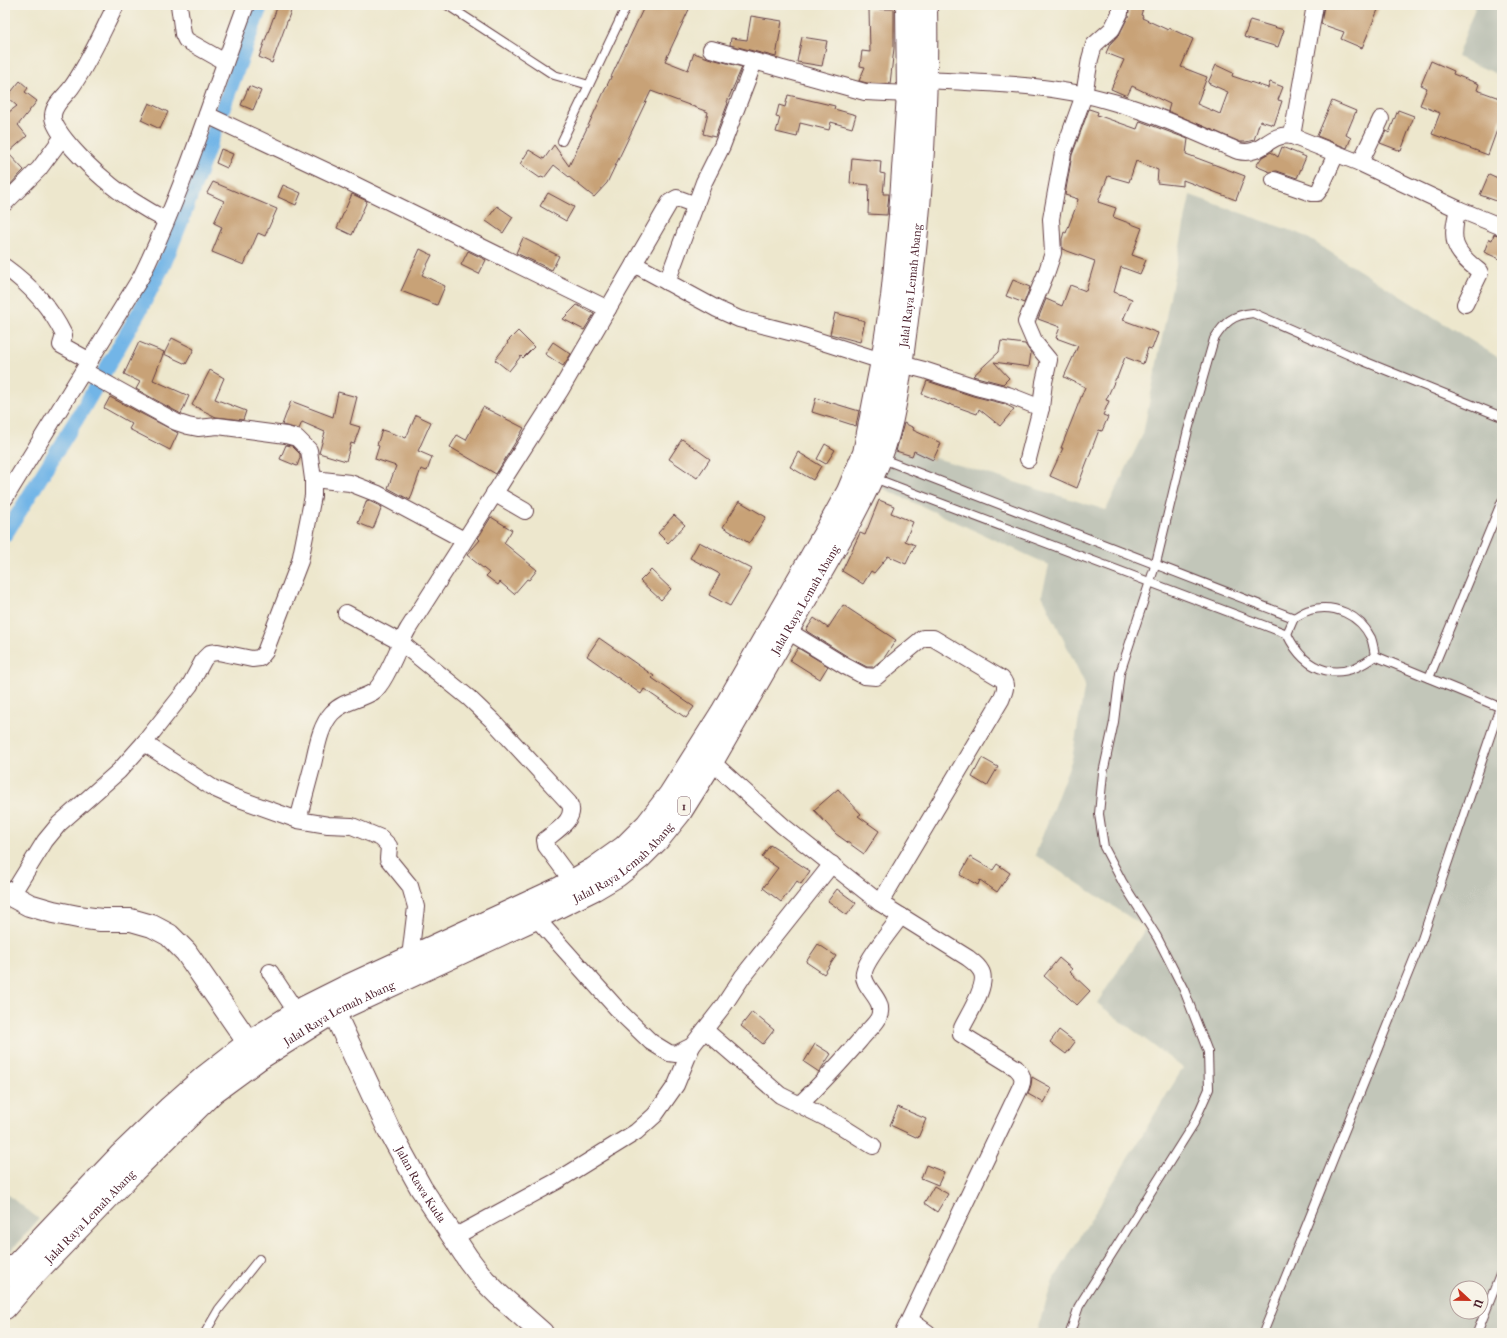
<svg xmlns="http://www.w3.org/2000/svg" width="1507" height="1338" viewBox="0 0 1507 1338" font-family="'IM FELL French Canon',serif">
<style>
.industrial{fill:#c2c6b9;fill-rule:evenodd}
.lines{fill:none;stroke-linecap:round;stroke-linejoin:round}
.canal{stroke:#72b5e7;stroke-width:15}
.building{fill:#c8a277}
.lane-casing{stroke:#623d43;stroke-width:10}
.street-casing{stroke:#623d43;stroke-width:18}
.secondary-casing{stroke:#623d43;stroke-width:24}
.highway-casing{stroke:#623d43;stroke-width:24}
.lane{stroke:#fff;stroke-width:8}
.street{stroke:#fff;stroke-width:16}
.secondary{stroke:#fff;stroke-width:22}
.highway{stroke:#fff;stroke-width:22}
.labels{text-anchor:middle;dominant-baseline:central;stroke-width:3;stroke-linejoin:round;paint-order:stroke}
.shield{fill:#f7f3e8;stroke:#7e5f64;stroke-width:1}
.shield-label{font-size:11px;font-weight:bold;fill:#4a1f2b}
.street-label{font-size:12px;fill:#4a1f2b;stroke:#f7f3e8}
</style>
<rect width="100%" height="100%" fill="#f7f3e8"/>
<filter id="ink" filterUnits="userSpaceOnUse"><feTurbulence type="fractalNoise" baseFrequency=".025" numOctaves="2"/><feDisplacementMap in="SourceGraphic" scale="8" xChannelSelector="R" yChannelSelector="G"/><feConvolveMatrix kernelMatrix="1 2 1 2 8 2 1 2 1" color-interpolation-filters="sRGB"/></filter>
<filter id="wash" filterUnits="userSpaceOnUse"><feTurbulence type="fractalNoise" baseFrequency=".012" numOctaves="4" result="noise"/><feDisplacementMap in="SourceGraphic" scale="16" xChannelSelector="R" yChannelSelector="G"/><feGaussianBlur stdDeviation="0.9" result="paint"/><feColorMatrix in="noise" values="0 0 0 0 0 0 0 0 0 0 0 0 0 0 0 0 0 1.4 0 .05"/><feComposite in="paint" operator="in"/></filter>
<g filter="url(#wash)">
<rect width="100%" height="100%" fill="#ede7cd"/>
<g class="industrial">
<path d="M1476,5H1502V76L1457,57Z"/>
<path d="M1190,195L1303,235L1502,360V1333H1036L1053,1281L1183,1068L1097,1003L1146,928L1035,855L1072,759L1085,684L1042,595L1049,565L876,485L893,445L1106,510L1143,434ZM1457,1288H1481V1312H1457Z"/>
<path d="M5,1193L39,1219L5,1257Z"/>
</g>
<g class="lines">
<path class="canal" d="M5,535L84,407L139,312L164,264L181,222L261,5"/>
</g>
<g id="blocks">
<g class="building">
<path d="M278,5H293L272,63L259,57Z"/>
<path d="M645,5H691L665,61L688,70L694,53L708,58L742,67L727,102L728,103L715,137L703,134L708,112L651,91L607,183L594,197L554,165L544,178L541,177L540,178L520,164L529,150L544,159L554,145L569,166Z"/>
<path d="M1130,5H1144L1141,15L1143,16L1142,18L1168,30L1169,28L1193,39L1181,67L1207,77L1197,104L1220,114L1228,92L1208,83L1216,65L1233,73L1232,76L1268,88L1270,82L1283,87L1278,100L1282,101L1274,125L1260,121L1254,140L1246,142H1240L1168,111L1170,104L1132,86L1127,96L1111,89L1124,60L1106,53L1110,44L1120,33L1128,17Z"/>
<path d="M1324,5H1380L1362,48L1341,39L1344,32L1321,24Z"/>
<path d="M869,9H894V48L890,84L867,83L859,81L865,67L860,66L862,51L870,52Z"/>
<path d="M751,16L782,21L776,57L730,45L731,38L747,40Z"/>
<path d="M1250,20L1284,30L1278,47L1244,37Z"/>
<path d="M802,37L827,41L822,66L797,62Z"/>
<path d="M1431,61L1454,71L1453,74L1479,84L1477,90L1502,99V116L1488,155L1432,134L1440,113L1420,105L1427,88L1421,85Z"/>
<path d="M20,81L28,88L25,92L37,101L18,125L27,136L8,153L24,170L5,190V115L17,106L7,97Z"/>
<path d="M249,86L261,91L253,110L241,105Z"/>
<path d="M788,95L835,106L834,109L856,115L852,128L831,122L829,130L800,123L797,137L776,132L780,118L776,117L779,105L785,107Z"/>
<path d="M1332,101L1356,111L1346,135L1351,138L1347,148L1317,136Z"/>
<path d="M149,103L168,112L160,129L141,120Z"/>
<path d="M1089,109L1098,112L1097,115L1137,129L1140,121L1188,139L1186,154L1245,176L1236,200L1183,180V186L1157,183L1158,170L1136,161L1129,182L1108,176L1098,202L1116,208L1113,217L1142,228L1132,255L1146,260L1140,274L1121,267L1114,292L1132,299L1123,320L1158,333L1152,349L1148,348L1143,364L1125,357L1117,378H1116L1106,400L1109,401L1103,415L1108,417L1102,431L1099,430L1077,488L1050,476L1063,448H1061L1085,387L1064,377L1078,346L1056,338L1060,327L1038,319L1046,299L1062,306L1070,285L1086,291L1095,261L1062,249V239L1064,232L1066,233L1077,204L1078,199L1065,195L1072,155Z"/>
<path d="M1398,110L1414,116L1401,151L1380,143L1386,131L1389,133Z"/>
<path d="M1282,147L1306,157L1297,178L1277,171L1270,172L1256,166L1262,157L1271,152L1278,157Z"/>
<path d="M221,149L233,154L227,168L216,163Z"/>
<path d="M852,158L881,161L880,173L885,174L883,194H889L887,215L868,214L869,185L850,183Z"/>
<path d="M1489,174L1502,180V203L1480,195Z"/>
<path d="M213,182L277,209L265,236L258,233L244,265L212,252L222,227L214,223L224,201L207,193Z"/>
<path d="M283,185L301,193L296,205L278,197Z"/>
<path d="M548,193L574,207L566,221L540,206Z"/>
<path d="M352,194L367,201L352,235L337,228Z"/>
<path d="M497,206L513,217L503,233L486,221Z"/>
<path d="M1494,234L1502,236V260L1484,252L1489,239L1492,240Z"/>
<path d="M523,238L559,256L552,270L516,253Z"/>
<path d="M420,249L432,255L422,275L445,286L437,305L401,291Z"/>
<path d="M468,251L486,260L479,274L461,265Z"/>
<path d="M1013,280L1030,287L1024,303L1006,296Z"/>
<path d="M577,305L594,314L584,330L563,319Z"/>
<path d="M835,313L865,321L860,342L830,334Z"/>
<path d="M518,331L534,347L523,358L521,356L509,371L495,360L508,343L507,342Z"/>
<path d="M172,338L194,349L186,364L164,354Z"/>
<path d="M1001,341L1025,344L1031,353L1029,367L994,362L1009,378L1003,384L973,376L999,352Z"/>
<path d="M139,342L164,352L153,380L189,396L181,414L136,389L140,382L124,374Z"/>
<path d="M553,342L571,354L563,366L545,354Z"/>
<path d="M210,370L224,378L215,399L246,411L243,420L216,417L192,405Z"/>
<path d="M927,381L973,396L1005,404L1014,409L1000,426L979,409L977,414L949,404V405L922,394Z"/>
<path d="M338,392L357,397L350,424L360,427L354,444L351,443L346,461L319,453L325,432L302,422L299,429L282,425L291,401L333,417Z"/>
<path d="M110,397L178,433L170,450L129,429L132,424L104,408Z"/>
<path d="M816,398L859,411L856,426L812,412Z"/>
<path d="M483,407L524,428L496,474L450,447L457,435L466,440Z"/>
<path d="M416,415L431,422L418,451L432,457L427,471L421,469L410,500L388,488L396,466L375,459L379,446L377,445L382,430L406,438Z"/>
<path d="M904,423L914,428L913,430L941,443L933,460L914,451L912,456L896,451Z"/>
<path d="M682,439L710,459L697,478L669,459Z"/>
<path d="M825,444L835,450L826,464L817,459Z"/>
<path d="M286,445L292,446L300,454V458L297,466L280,459Z"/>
<path d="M798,452L821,466L813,480L790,467Z"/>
<path d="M367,500L382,507L373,529L358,523Z"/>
<path d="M879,500L894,506L891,513L913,522L905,541L915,545L906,564L888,556L874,573L871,571L863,584L842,571L860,533L865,535Z"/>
<path d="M739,501L766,517L749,543L723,527Z"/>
<path d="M674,515L685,525L668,543L658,533Z"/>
<path d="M491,517L512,530L504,543L537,570L529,580L527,579L514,594L500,582L498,585L486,576L489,573L467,555L480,540L478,538Z"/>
<path d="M699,542L752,569L730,606L709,595L720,574L690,558Z"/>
<path d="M651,570L671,589L661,600L640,581Z"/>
<path d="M843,605L896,640L884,658L873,667H867L850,658L808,632L806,630L814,618L828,628Z"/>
<path d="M599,638L654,676L652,678L694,707L686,718L644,689L641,694L587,656Z"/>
<path d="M798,648L828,666L820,679L790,660Z"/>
<path d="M982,758L998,767L987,786L972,777Z"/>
<path d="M838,789L861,814L858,816L879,831L864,854L836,834L814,810Z"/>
<path d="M770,845L810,871L801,884L797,881L781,902L763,888L778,868L762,857Z"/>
<path d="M970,857L993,870L997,864L1010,873L997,892L980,880L978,885L960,875Z"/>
<path d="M837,889L856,903L847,915L828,901Z"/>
<path d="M818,944L836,956L824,974L806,962Z"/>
<path d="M1059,958L1072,969L1070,972L1090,991L1077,1005L1044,976Z"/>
<path d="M752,1012L774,1030L763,1044L741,1026Z"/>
<path d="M1059,1030L1075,1042L1066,1054L1050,1042Z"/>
<path d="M815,1044L831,1054L819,1072L804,1062Z"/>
<path d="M1032,1077L1052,1088L1044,1103L1028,1094L1031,1085Z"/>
<path d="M898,1107L926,1119L918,1138L890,1125Z"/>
<path d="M926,1165L944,1172L938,1185L921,1178Z"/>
<path d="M934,1186L948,1194L937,1212L924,1203Z"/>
</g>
</g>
</g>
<g filter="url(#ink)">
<use href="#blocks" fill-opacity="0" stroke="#623d43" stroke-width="1"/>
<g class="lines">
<g class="lane-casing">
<g id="lane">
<path d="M447,5L554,75L589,85L627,5"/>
<path d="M562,141L589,85"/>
<path d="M880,458L1294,618"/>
<path d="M874,478L1287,634C1306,674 1340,683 1375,656"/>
<path d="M1287,634L1294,618C1299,615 1305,611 1310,610C1334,603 1360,615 1371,638C1373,643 1374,650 1375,656"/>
<path d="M1375,656L1502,708"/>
<path d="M1429,678L1502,501"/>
<path d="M205,1333L219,1309L259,1259"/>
<path d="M1070,1333L1079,1306L1194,1123L1209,1089L1208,1052L1184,990L1157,937L1123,883L1104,847L1099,814L1103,773L1114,722L1120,673L1156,563L1188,430L1214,339C1225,322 1232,315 1253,313L1361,360L1502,417"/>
<path d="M1263,1333L1422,939L1500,707"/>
<path d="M1477,1333L1502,1270"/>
</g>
</g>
<g class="street-casing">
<g id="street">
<path d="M116,5C102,32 89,63 71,88C65,96 54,104 53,115C51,131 93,170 105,180C120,194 148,211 166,220"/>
<path d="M179,5L183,34L186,40L225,62"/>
<path d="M711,49L865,92L908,94"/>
<path d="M926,80C988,83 1052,84 1113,102C1156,114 1197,133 1238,151C1263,157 1268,132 1292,136L1360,163L1458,209L1502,227"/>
<path d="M207,115L337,176L608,309"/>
<path d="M1292,136L1315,5"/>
<path d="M1360,163L1381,119"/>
<path d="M1274,180L1311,193H1317L1320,189L1336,154"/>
<path d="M5,203L39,169L62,138"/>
<path d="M1458,209C1450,241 1453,251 1479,271L1480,273L1465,304"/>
<path d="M634,264L670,202L677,198L696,205"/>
<path d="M5,267C30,285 51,308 64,335L61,345L90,361"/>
<path d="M667,282L704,182L722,146L754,62"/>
<path d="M901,364L924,370L976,387L1008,395L1041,408"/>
<path d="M1028,459L1041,408L1044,382L1049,360L1035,343L1026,322L1047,271L1053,253L1051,219L1063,153L1084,95L1090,59L1094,45L1112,29L1120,13V5"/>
<path d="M313,479L350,483L378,494L464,540"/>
<path d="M494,493L525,511"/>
<path d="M5,498L141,277C184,190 212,96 246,5"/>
<path d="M346,613L400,642L469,698L494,722L569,803C578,818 556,831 545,840L546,846L572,881"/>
<path d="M788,631L845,666L864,676L876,677L923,638H933L1002,679C1008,686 1004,692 1001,700L880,903"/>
<path d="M144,743L213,788L231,796L298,820L328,825L352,826L381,838L389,846L388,859L410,886L416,907L410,957"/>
<path d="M712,762L783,826L880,903L968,958C972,961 978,965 981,971C989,984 968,1015 962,1028L961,1034L1016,1068C1022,1074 1024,1078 1021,1086L903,1333"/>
<path d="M298,820C303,801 308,782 313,764C317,747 320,726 332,713C343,701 360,700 373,692C386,683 399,644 408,629L560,391L634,264L717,309L739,319L797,334L882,361"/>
<path d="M11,896L45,841L59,824L119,771L144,743L190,685L204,659L210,653L218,652L252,659L260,658L265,652L300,561L313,496V479L309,450L297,438L286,435L218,426L198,428L188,426L176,422L84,371"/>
<path d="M536,918L621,1013L651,1042L669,1053L676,1054L692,1046L724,1005L743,976L832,864"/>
<path d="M270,972L297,1013"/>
<path d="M705,1030L780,1095L838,1124L873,1146"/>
<path d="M800,1104C821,1084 841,1062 860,1040C865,1033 874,1026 878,1019C888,999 861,989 864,972C866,960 893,927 901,916"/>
<path d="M454,1237L557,1181L636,1132L655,1115L676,1085L692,1046"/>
<path d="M910,1320L928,1333"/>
</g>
</g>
<g class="secondary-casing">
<g id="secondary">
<path d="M5,892L29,905L53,912L78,917L101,920H131L152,926L169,935L186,952L259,1058"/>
<path id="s1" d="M334,1012L389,1130L421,1188L468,1259L484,1280L499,1295L542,1333"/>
</g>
</g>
<g class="highway-casing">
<g id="highway">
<path d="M5,1276L119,1156L170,1107L204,1077L249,1042L305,1007L343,988L560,888L593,869L624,847L647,824L670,794L722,712L831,522L848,491L864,453L882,361L892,297L900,215L908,94L907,5"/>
<path id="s2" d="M5,1308L29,1280L134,1171L214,1092L259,1059L334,1012L536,918L595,889L617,876L640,858L659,839L680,813L712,762L846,529C858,506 871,483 880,459C896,417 900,372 906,328C920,221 928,113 926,5"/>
</g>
</g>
<use href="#lane" class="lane"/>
<use href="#street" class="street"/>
<use href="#secondary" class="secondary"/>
<use href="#highway" class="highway"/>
</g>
</g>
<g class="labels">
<rect class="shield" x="678" y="797" width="12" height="18" rx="3"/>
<g class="shield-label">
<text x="684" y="806">1</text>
</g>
<g class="street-label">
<text stroke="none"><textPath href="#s2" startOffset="1432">Jalal Raya Lemah Abang</textPath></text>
<text stroke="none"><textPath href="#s2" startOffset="1096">Jalal Raya Lemah Abang</textPath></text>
<text stroke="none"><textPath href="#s2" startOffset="772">Jalal Raya Lemah Abang</textPath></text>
<text stroke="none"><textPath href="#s2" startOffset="449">Jalal Raya Lemah Abang</textPath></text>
<text stroke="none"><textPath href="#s1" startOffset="193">Jalan Rawa Kuda</textPath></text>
<text stroke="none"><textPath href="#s2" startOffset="125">Jalal Raya Lemah Abang</textPath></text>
</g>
</g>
<rect width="1507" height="1338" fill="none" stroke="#f7f3e8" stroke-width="20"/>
<g transform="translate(1469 1300) rotate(112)"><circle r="19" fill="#f7f3e8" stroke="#b29e9c"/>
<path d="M0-3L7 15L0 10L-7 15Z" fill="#c8321e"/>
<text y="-6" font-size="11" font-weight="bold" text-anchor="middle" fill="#4a1f2b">U</text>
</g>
</svg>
